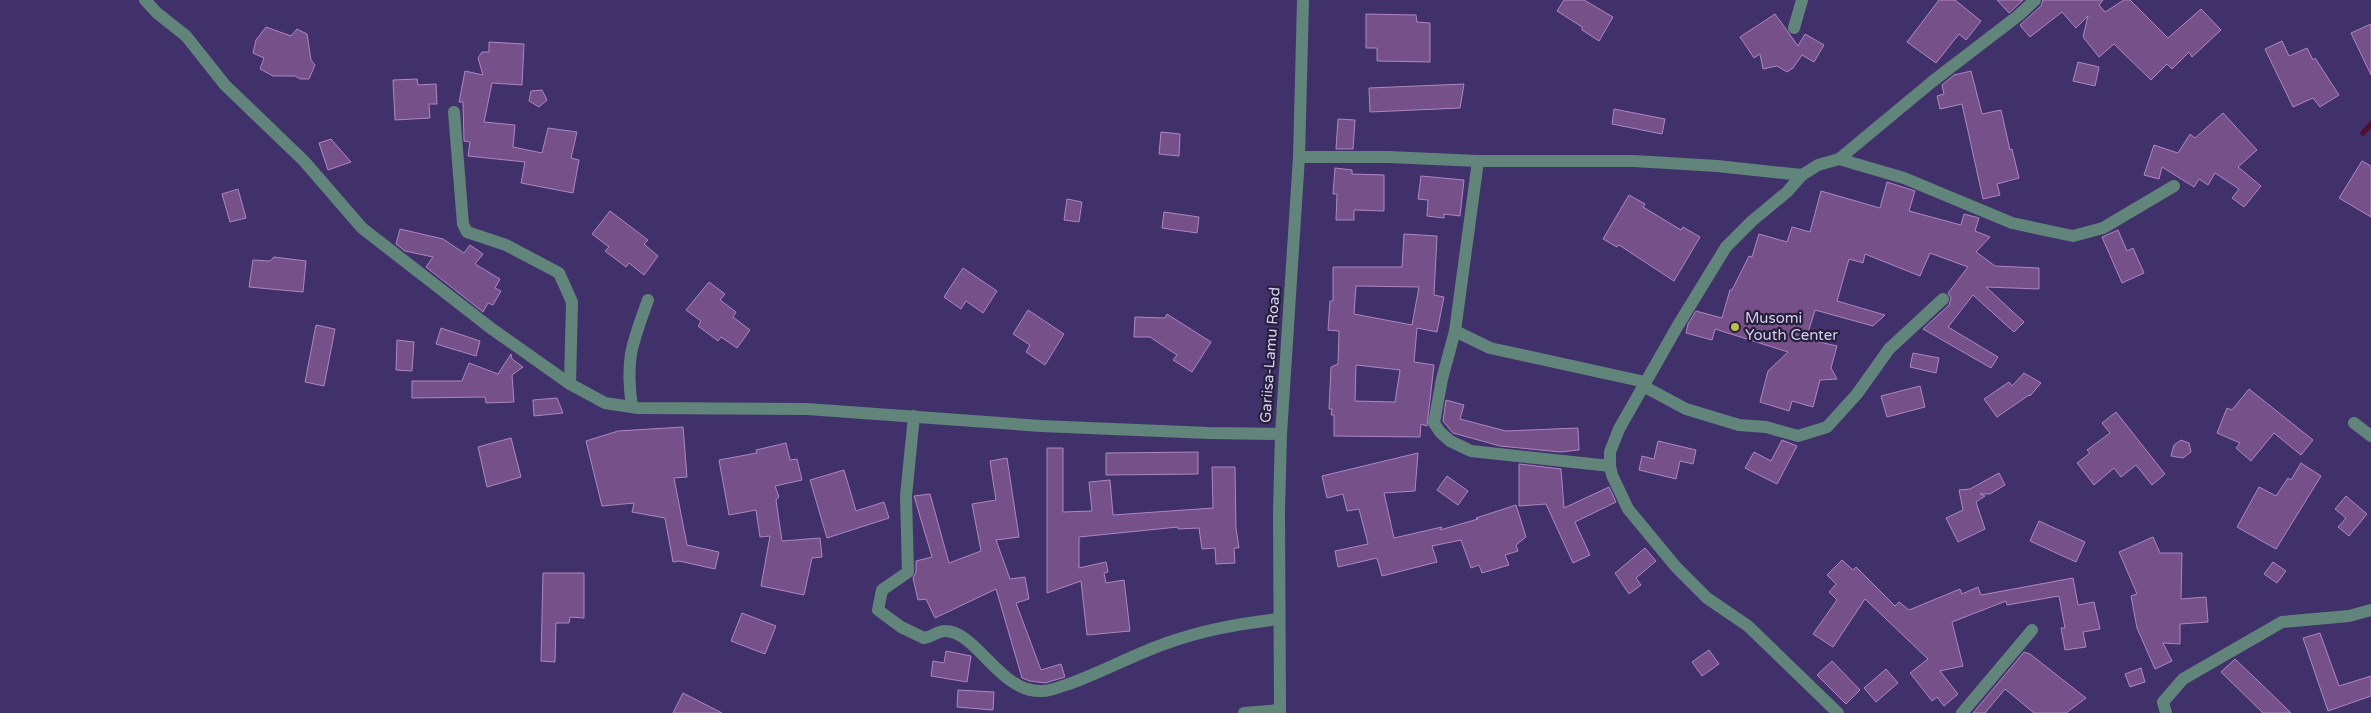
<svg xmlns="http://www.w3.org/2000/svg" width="2371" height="713" viewBox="0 0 2371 713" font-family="'Varela Round',sans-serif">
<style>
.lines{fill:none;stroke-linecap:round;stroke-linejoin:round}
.stream{stroke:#4e102f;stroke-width:5.5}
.building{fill:#765189;stroke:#ae86c2;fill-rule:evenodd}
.minor{stroke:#61857a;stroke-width:12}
.poi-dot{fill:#b7c148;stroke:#261f3a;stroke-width:2}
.labels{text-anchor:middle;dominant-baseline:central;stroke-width:4.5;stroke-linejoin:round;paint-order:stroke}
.poi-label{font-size:15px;fill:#d4cdf0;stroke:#261f3a;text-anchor:start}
.street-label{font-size:15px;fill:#d4cdf0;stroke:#261f3a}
</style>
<rect width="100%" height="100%" fill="#41316b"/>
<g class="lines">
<path class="stream" d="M2363,133L2371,124"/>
</g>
<g class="building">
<path d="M1564,0H1584L1613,17L1599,41L1582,30V27L1557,11Z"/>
<path d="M1939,0H1955L1981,21L1966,40L1959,34L1936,63L1907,42Z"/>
<path d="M1997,0H2023L2009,13Z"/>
<path d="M2043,0H2103L2099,5L2105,12L2124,0H2130L2168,38L2201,9L2221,30L2192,57L2189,52L2172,69L2167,64L2151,80L2114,44L2099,57L2083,37L2088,16L2076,28L2062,12L2030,37L2020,25L2041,6Z"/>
<path d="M1366,14L1416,15L1417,22L1430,23V62L1377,61V48H1366Z"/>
<path d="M1775,14L1798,46L1805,34L1824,45L1814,62L1802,55L1793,68L1787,72L1777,66L1763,69L1760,54L1754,58L1740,37Z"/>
<path d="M2371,24V75L2351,33Z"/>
<path d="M266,27L291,36L297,29L307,34L311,60L315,65L309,79H300L295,76H273L260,69L264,58L253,53L256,40Z"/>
<path d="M2282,41L2289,56L2307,48L2313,60L2315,58L2339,95L2320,107L2313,98L2293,107L2265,49Z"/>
<path d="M489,42L524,44L522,85L492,83L484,122L515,125L513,147L542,153L548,128L577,132L571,158L579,160L573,193L521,183L525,162L468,156L470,142L464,141L463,102H459L465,71L483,75L478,58L482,52H489Z"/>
<path d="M2078,62L2099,67L2095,86L2073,81Z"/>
<path d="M1971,71L1982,114L2001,110L2010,150L2012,149L2019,178L1997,184L2000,195L1983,199L1962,104L1940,109L1937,96L1944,94L1942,85L1954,75Z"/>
<path d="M417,79L418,85L436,84L437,104H429L430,118L395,120L393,80Z"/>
<path d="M1464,84L1460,108L1370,112L1369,88Z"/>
<path d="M542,90L547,100L539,107L529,101L531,91Z"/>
<path d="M1614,109L1665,119L1662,134L1612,124Z"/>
<path d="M2223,113L2257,150L2238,167L2261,186L2244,207L2232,198L2239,189L2215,173L2208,185L2199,179L2194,187L2162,167L2159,179L2144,175L2154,145L2178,153L2190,134L2195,138Z"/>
<path d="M1338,119L1355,120L1353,149H1336Z"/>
<path d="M1161,132L1180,134L1179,156L1159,154Z"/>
<path d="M331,139L351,162L328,170L319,143Z"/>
<path d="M2362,161L2371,166V217L2339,198Z"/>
<path d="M1335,168L1352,170V174L1384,175V211L1354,210V220H1336L1337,194H1333Z"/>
<path d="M1421,176L1464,180L1460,216L1444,214V218L1427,216L1428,200L1418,199Z"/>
<path d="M1887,182L1915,191L1909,211L1961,225L1964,214L1979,218L1975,231L1990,237L1976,252L1995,266L2039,268V289L1986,287L2024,322L2014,332L1973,295L1948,327L1998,357L1991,368L1923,329L1949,305L1951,298L1948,293L1968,267L1930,253L1920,276L1865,254L1863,263L1849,259L1837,301L1885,315L1873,326L1815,310L1806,339L1837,346L1831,368L1837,379L1820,380L1813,407L1792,401L1789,411L1760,402L1768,371L1788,352L1715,329L1712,340L1686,333L1688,324L1696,311L1722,318L1730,290H1732L1749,256L1752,257L1759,234L1787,242L1792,227L1810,232L1821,191L1880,208Z"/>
<path d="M238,189L246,218L230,222L222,194Z"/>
<path d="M1629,195L1645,204L1643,207L1681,230L1683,227L1700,237L1674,281L1619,245L1617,247L1603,239Z"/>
<path d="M1067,199L1082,202L1079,222L1064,220Z"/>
<path d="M610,211L648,240L644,244L658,256L644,275L629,263L626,267L605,251L609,247L592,234Z"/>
<path d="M1164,212L1199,217L1197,233L1162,228Z"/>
<path d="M400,229L443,239L464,253L470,245L483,254L475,264L500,279L495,288L501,291L493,305L488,303L483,312L426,267L433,257L405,251L396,244Z"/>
<path d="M2118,230L2127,251L2133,248L2144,273L2122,283L2102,237Z"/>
<path d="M1404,234L1437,236L1434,295L1444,297L1437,332L1417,328L1414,362L1434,365L1427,426L1421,424L1420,437L1334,436V415H1331L1332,409H1329L1331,367L1338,364L1339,331L1328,330L1330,301H1333V267H1402ZM1356,286L1419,287L1412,325L1354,314ZM1356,365L1400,370L1395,402L1355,401Z"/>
<path d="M274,257L306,261L303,292L249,287L253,260L270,261Z"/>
<path d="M963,268L997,291L983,313L966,301L961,309L944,297Z"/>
<path d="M709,282L725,294L720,300L736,312L733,317L750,330L737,348L721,337L718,341L698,326L701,321L686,310Z"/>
<path d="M1028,310L1064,334L1045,365L1026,352L1030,345L1013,334Z"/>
<path d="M1167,314L1211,342L1192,372L1173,360L1177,355L1150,337H1134L1135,317L1165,318Z"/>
<path d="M316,325L335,329L324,386L305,382Z"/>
<path d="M441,328L480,341L476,356L436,344Z"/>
<path d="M397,340L414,342L412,371L396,370Z"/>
<path d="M1913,353L1939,358L1936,373L1910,367Z"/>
<path d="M511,354L512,359L523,367L512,375L514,402L486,403L485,397L412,398V381H462L469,363L498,374Z"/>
<path d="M2024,373L2041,383L2030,396L2029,395L1997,417L1984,399L2009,382L2012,386Z"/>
<path d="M1920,386L1925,407L1887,417L1881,396Z"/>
<path d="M2249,389L2313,440L2301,455L2274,433L2251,461L2236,448L2240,443L2217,433L2227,408L2232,410Z"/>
<path d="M557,398L563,413L534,416L533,400Z"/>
<path d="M1446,400L1464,405L1460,419L1506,431L1578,428L1579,450L1560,452L1500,446L1453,433L1443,421Z"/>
<path d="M2116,412L2165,474L2152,485L2136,465L2121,477L2114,468L2094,485L2077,463L2090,453L2087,450L2110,433L2102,423Z"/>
<path d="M683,427L687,477L674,478L687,545L719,552L715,569L679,561L673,562L665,518L632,512L634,503L602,506L586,441L618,431Z"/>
<path d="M511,438L521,477L487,487L478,447Z"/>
<path d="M1782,440L1797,446L1777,484L1745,468L1754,452L1771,461Z"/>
<path d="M2181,440L2189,443L2191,452L2183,458L2171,456L2174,445Z"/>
<path d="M1658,441L1696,450L1693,464L1680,461L1676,479L1639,470L1642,456L1654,459Z"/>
<path d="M786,443L790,460L797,459L802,480L775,486L779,497L776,500L782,541L820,538L822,557L812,558L804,595L761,586L770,536L760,537L756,510L729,515L719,460L757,453L756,450Z"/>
<path d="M1047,448H1063V512L1092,511L1089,482L1110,480L1113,515L1213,508L1212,467H1235L1236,528L1239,548H1234L1235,563L1216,564L1215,548L1202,549L1199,528L1178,529V527L1079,537V568L1106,562L1108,572L1104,573L1106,583L1124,580L1130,631L1087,635L1081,581L1047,593Z"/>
<path d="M1198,452V474L1106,475V453Z"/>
<path d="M1418,453L1415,491L1384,493L1394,538L1442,527L1440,530L1478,519L1476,518L1516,505L1526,537L1516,545L1518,551L1505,555L1509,565L1482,573L1479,565L1471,568L1461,540L1432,546L1437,562L1382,576L1377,558L1338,567L1335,551L1368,544L1359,509L1347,511L1343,494L1327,498L1322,476Z"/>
<path d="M1007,458L1019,537L996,540L1010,579L1025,577L1029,599L1016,603L1041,670L1061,664L1065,677L1045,683L1030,681L1022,678L996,589L935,618L926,599L918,600L913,578L916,572V561L932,557L914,496L930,494L949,563L981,551L972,504L996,500L990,461Z"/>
<path d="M2301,463L2321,476L2276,549L2237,527L2259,487L2276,496L2288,478L2291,480Z"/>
<path d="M1519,464L1561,469L1564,508L1609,487L1616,502L1575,522L1590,555L1573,563L1546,504L1519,506Z"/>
<path d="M844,470L856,511L884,502L889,518L827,538L810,480Z"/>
<path d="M1999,473L2005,485L1990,494H1980L1985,496L1976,502L1985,529L1958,542L1946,518L1963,510L1959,490L1970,489Z"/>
<path d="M1447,476L1468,491L1458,505L1437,490Z"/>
<path d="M2346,496L2367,514L2349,536L2338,527L2346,518L2335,509Z"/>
<path d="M2039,521L2085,542L2076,562L2030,541Z"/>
<path d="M2153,537L2160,553H2182L2181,599L2206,597L2208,622L2180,624V644L2163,643L2172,661L2155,669L2137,628L2131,596L2137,594L2119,552Z"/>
<path d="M1645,548L1656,561L1636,578L1641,585L1629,594L1615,573Z"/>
<path d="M1842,560L1853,570L1856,567L1895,606L1899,602L1909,610L1960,589L1962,594L1978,587L1981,595L2073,578L2078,605L2094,602L2100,629L2083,632L2086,647L2065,650L2061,628H2065L2059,596L2007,605L2006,601L1952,622L1963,666L1940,671L1958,694L1944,706L1937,697L1932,701L1910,673L1928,659L1865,599L1833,647L1813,634L1837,600L1829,592L1836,584L1827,575Z"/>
<path d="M2273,562L2286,571L2277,583L2264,574Z"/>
<path d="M543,573H584V618L570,617L569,623H556L555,662L541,661Z"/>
<path d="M742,613L776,626L765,654L731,641Z"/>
<path d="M2320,633L2339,686L2371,676V696L2328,711L2303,638Z"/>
<path d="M1709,650L1719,664L1702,676L1692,662Z"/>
<path d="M946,651L971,656L967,682L931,676L933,661L944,663Z"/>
<path d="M2024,652L2030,654L2086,698L2066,713H2034L2005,689L1985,713H1973Z"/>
<path d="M2235,659L2256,679L2291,713H2263L2221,672Z"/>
<path d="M1832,661L1860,690L1846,704L1817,675Z"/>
<path d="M2141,668L2145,682L2130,687L2125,674Z"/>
<path d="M1886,669L1898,683L1876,702L1864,688Z"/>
<path d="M958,690L994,692L993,710L957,707Z"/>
<path d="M683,693L722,713H673Z"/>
</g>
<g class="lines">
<g class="minor">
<path d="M145,0L157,13L186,36L225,85L304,161L362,228L492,329L570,384L605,403L638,408L807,409L1041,426L1209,433L1281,434"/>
<path d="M1794,28L1802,0"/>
<path d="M454,112L463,224L467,232L506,245L559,273L572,302L570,384"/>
<path d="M1299,157H1388L1478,161H1634L1717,166L1802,175L1818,165L1839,159L1933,81L2019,15L2035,0"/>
<path d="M1839,159L1904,178L2012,223L2073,236L2103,228L2174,186"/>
<path d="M1478,161L1455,331L1490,348L1645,382"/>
<path d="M1802,175L1787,192L1752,221L1726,247L1677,327L1619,429L1610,452V466L1612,475L1628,509L1676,567L1707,598L1748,626L1838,713"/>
<path d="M1455,331L1442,379L1434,423L1440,432L1450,441L1471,451L1610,466"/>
<path d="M1643,386L1686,409L1739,425L1766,427L1798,436L1827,427L1857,394L1889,349L1943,299"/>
<path d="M632,407C625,359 632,344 648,300"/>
<path d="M914,416L906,496L908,572L882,590L878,610L901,627L924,638C931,637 938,631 945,631C977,631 1000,694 1043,691C1051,691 1061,686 1069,684C1102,672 1131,656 1164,644C1203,630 1237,624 1279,619"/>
<path d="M2354,423L2371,436"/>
<path d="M1244,713L1280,710"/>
<path d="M1280,713L1279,511L1281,434L1299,157L1303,0"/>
<path d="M1962,713L2032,630"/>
<path d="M2166,713L2163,702L2183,679L2282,622L2349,616L2371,610"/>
</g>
</g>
<circle class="poi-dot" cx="1735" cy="327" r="5"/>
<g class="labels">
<g class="poi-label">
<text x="1745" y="318">Musomi<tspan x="1745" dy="17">Youth Center</tspan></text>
</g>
<g class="street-label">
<text transform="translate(1270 355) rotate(-86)">Gariisa-Lamu Road</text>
</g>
</g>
</svg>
